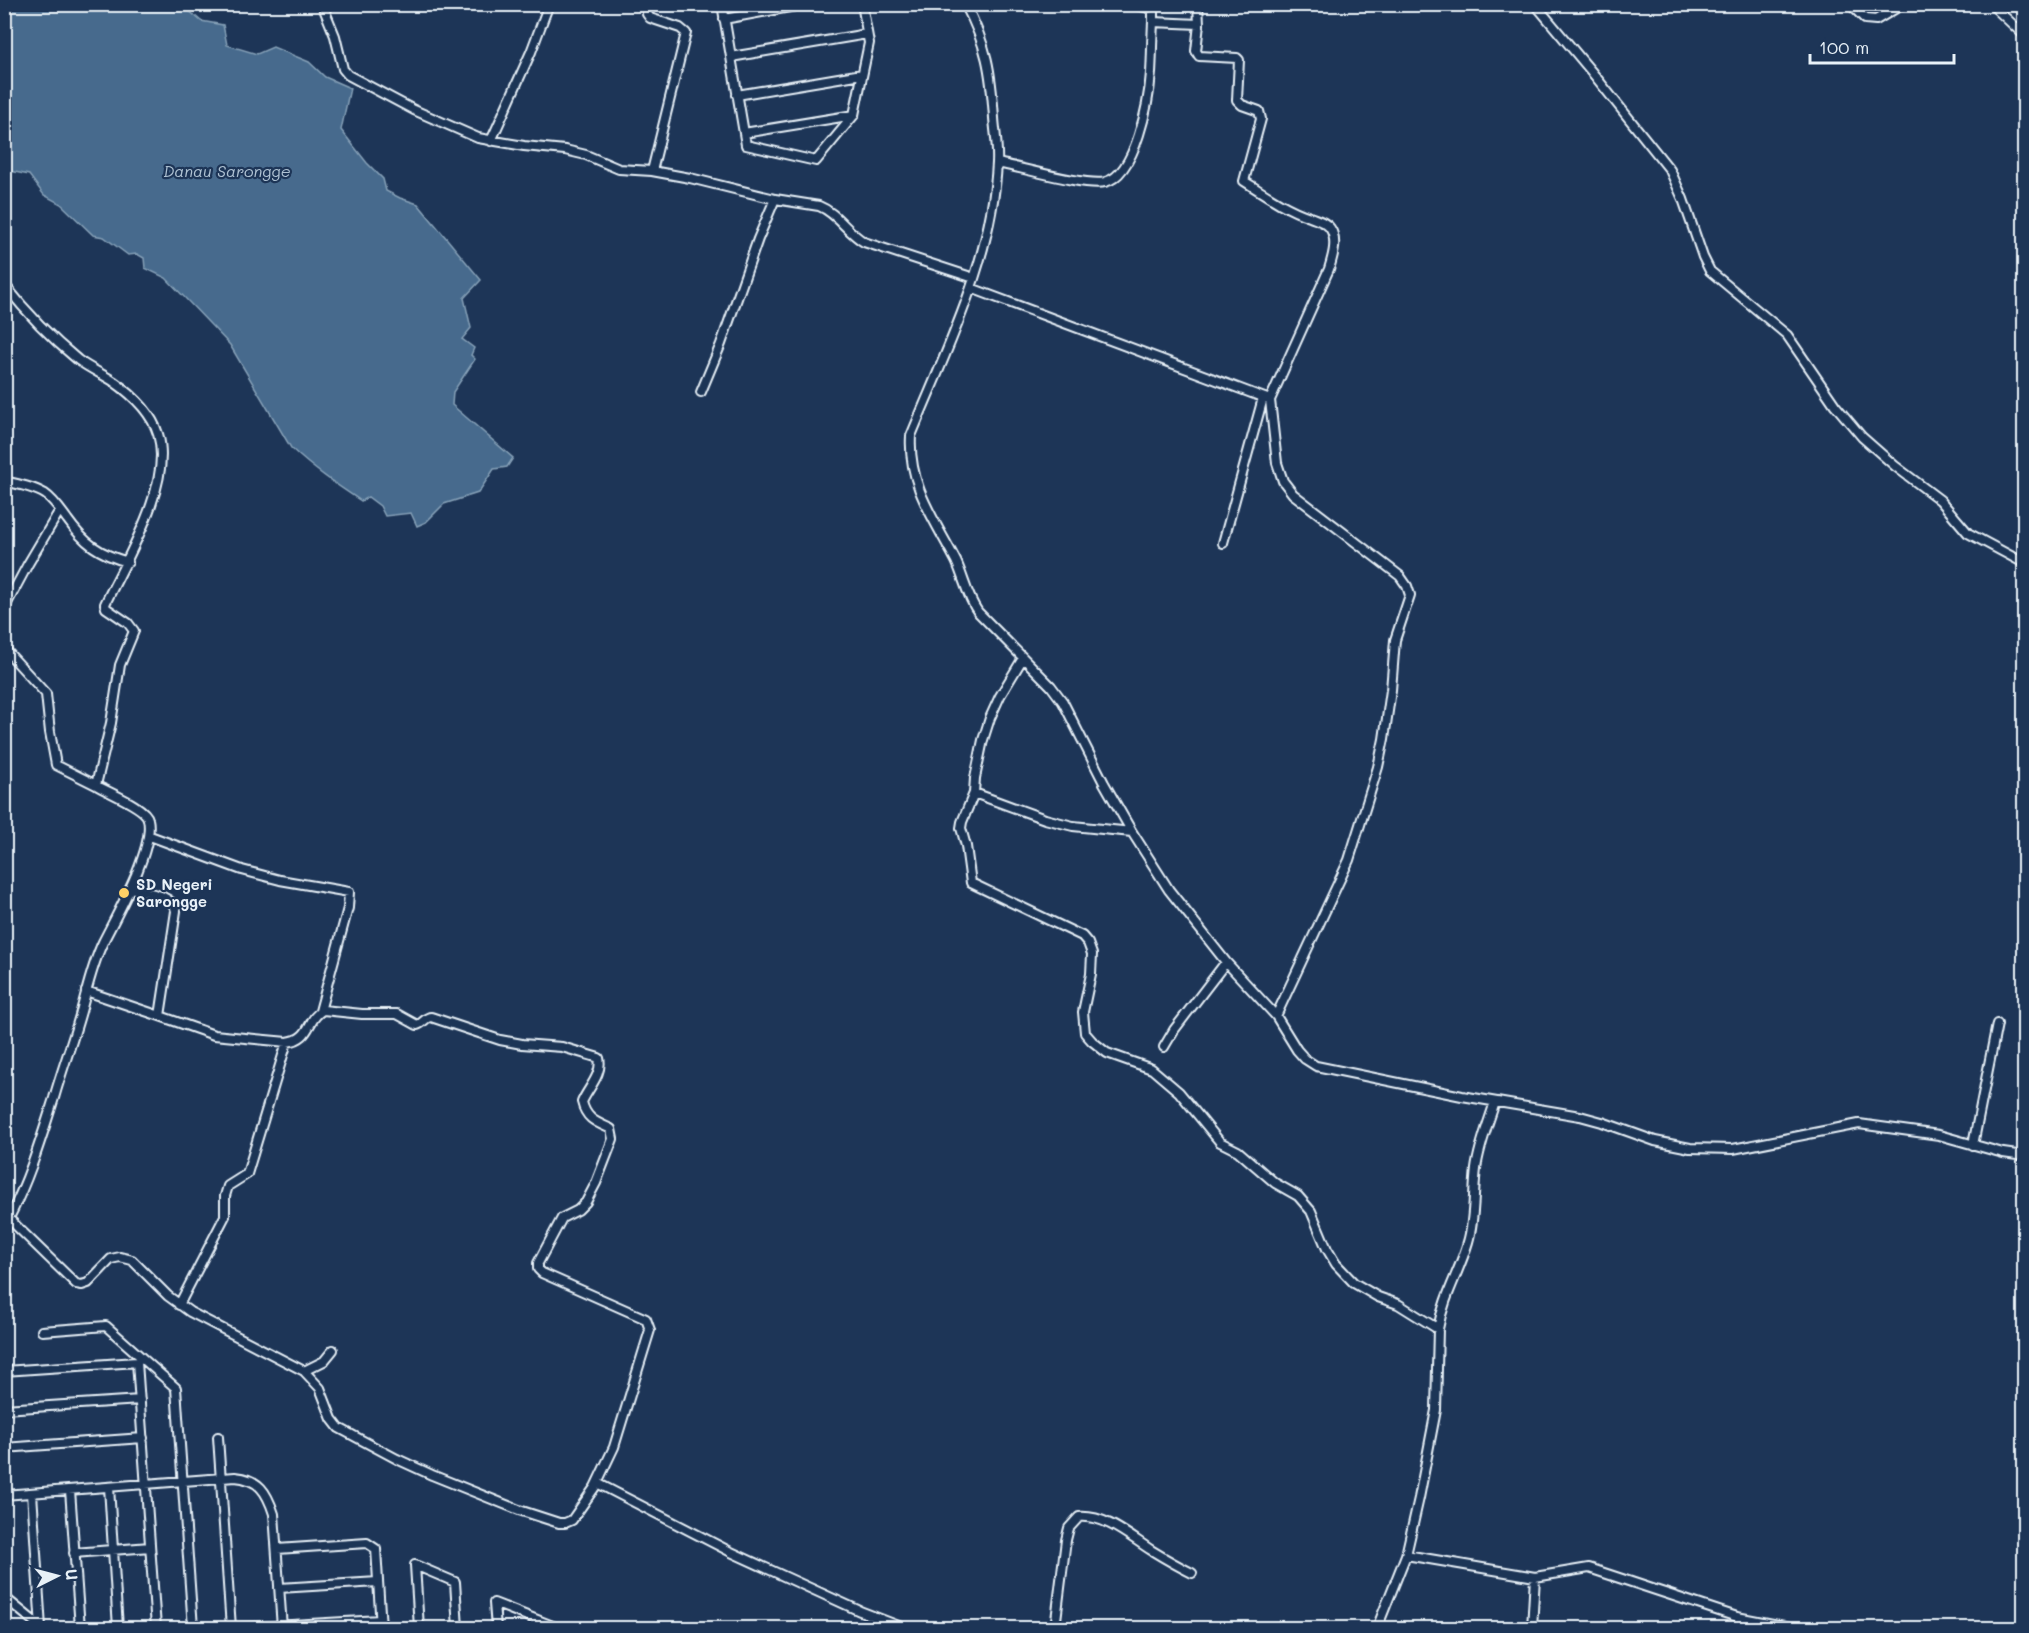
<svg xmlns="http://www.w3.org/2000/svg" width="2029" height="1633" font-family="Mali,sans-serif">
<rect width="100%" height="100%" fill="#1d3557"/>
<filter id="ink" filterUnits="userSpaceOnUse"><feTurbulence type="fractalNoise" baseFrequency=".0167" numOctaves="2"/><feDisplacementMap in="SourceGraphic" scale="12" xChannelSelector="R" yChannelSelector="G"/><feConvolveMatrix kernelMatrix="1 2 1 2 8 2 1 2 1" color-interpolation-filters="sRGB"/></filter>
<g filter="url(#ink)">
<path fill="#466b8d" stroke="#87a1b8" stroke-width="1.5" d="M5 4 187 5V9L201 21 223 25 227 45 257 54 273 47 309 62 325 77 350 88 341 130 367 163 383 179 386 191 400 198 418 204 481 280 464 298 471 328 462 339 474 348 471 355 475 359 453 392 452 405 513 458 507 467 494 469 478 493 444 504 426 522 417 526 411 513 385 516 380 506 368 497 361 501C337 485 313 469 291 448L230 345 166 278 145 268 144 258 137 254 128 255 104 237 93 235 61 204 44 195 29 175 5 170Z"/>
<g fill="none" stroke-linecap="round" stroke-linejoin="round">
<defs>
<path id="minor" d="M322 4 335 36 343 69 348 75 414 110 478 138 524 146 565 150 586 155 619 169 652 171 690 178 775 199
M647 4V14L650 18 680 28 686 33 652 171
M722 4 746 145 816 161 854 115 869 43 862 4
M965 4C987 45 991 72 994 118 995 133 998 148 997 163 992 260 947 348 911 436 908 486 935 520 956 561 964 578 967 597 978 612L1051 686 1063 702 1104 783 1132 832 1169 890 1226 962 1276 1016 1297 1050 1305 1059 1316 1066 1462 1096 1580 1116 1602 1122 1655 1141 1690 1148 1733 1149 1859 1124 1939 1135 2003 1153 2024 1156
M1132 4 1153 9V22L1199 24 1196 51 1199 56 1237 58 1239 60 1237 100 1242 105 1259 111 1261 119 1244 181C1266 195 1286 209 1310 217 1317 220 1326 222 1330 228 1338 240 1333 256 1329 269L1270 400 1277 463 1283 481 1293 494 1400 576 1407 586 1410 595 1395 640 1391 690 1384 739 1378 767 1349 860 1276 1016
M1198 4 1199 24
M1535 4 1591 71 1670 170 1683 199 1703 257 1710 271 1787 335 1835 405 1862 437 1895 466 1940 500 1968 533 2024 563
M1850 4 1865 19 1876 20 1903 4
M1991 4 2024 35
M724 19 807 4
M731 57 867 34
M737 95 862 74
M744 133 854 115
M491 141 531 52 549 4
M997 163C1019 167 1088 187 1105 182 1136 175 1149 100 1151 73 1152 56 1152 39 1153 22
M4 284C26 312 51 338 78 360 89 368 102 374 113 381 163 416 171 448 151 505 139 540 121 571 105 604L106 608 128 623 134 631 120 665 111 723 96 785C107 792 146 807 148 819 155 848 117 914 103 942 92 965 87 990 80 1015 72 1043 62 1070 54 1098 41 1139 29 1179 9 1218
M971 288 1270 400
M701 392 721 344 758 239 775 199 819 206C837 213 847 232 864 242L974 278
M4 481C18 484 33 487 45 494 54 500 61 511 67 519 84 543 99 554 128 562
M1223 543 1263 398
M4 609 28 564 60 510
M4 648 46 694 50 732 56 765 96 785
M1023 658 1000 696 990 718 983 740 975 778 974 793 962 822 961 828 966 846 971 883 1082 936 1088 943 1092 954 1091 974 1083 1012 1085 1033 1092 1041 1107 1053 1152 1069 1179 1092 1220 1142 1238 1151 1275 1183 1298 1196 1311 1211 1327 1249 1336 1264 1354 1283 1378 1297 1398 1304 1438 1329
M974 793 1045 819 1073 826 1132 832
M150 836 242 870 280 880 349 892 348 908 320 1011
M86 991 160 1016
M1164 1047 1174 1030 1226 962
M1973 1145 1997 1024
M4 1214 76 1284 82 1285 88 1283 111 1259 120 1257 132 1260 168 1296 190 1312 304 1371 320 1388 332 1419 339 1428 397 1459 432 1475 519 1510 559 1523H565L572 1520 581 1507 595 1487 614 1447 650 1330 646 1319 542 1273 538 1269V1263L562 1218 578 1210 586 1202 596 1183 613 1139 611 1129C596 1122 586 1119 582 1102 588 1088 603 1074 599 1058L562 1047 522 1044 500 1040 431 1017C425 1017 423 1024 417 1025L397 1014H362L323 1010C306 1019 312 1039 287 1042L214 1035 160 1016 176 911C173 894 144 892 130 888
M179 1305 225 1216V1196L228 1186 247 1174 287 1042
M42 1331 106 1326 176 1388 193 1628
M4 1371 137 1362 156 1628
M304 1371 324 1361 333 1350
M4 1409 140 1400
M218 1437 231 1628
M4 1448 143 1438
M597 1483 731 1552 860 1611 904 1628
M109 1487 118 1628
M70 1490 80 1628
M32 1493 41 1628
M4 1495 235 1477C259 1479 267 1492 274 1514L282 1628
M277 1549 367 1543 376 1549 381 1628
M74 1553 150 1547
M1406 1555 1535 1577 1589 1568 1737 1617 1795 1628
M279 1588 378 1582
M4 1597 42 1628
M236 1628 380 1620
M419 1628 415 1565 455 1582 458 1628
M496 1628 494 1603 558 1628
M1055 1628 1066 1540 1069 1528 1079 1517C1106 1515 1129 1536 1151 1550 1164 1558 1178 1566 1192 1573
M1377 1628 1406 1555 1419 1498 1436 1410 1438 1329C1444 1295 1459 1273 1468 1242 1475 1219 1473 1193 1476 1169 1479 1146 1488 1124 1495 1102
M1532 1628 1535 1577"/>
</defs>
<use href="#minor" stroke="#e8f1f8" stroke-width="12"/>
<use href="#minor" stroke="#1d3557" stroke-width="8"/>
</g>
</g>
<circle fill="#ffd166" stroke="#1d3557" stroke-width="2" cx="124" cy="893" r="6"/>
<g text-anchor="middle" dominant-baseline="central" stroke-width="4.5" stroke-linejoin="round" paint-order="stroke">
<g font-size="15" font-weight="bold" fill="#e8f1f8" stroke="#1d3557" text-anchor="start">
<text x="136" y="884">SD Negeri<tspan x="136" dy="17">Sarongge</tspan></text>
</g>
<g font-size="16" font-style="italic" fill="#afc2d3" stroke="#1d3557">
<text x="227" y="170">Danau Sarongge</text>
</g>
</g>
<rect width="2029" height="1633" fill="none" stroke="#1d3557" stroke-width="24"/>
<rect x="12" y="12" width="2005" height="1609" fill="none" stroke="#e8f1f8" stroke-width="2" filter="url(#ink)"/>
<g transform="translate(57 1576) rotate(84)" stroke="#1d3557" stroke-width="4.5" paint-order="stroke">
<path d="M0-4.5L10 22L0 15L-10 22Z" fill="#e8f1f8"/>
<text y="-9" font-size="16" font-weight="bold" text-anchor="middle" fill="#e8f1f8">U</text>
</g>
<path d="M1810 54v9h144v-9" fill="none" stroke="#e8f1f8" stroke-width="3"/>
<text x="1819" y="54" font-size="18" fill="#e8f1f8" stroke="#1d3557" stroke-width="4.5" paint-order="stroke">100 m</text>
</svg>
